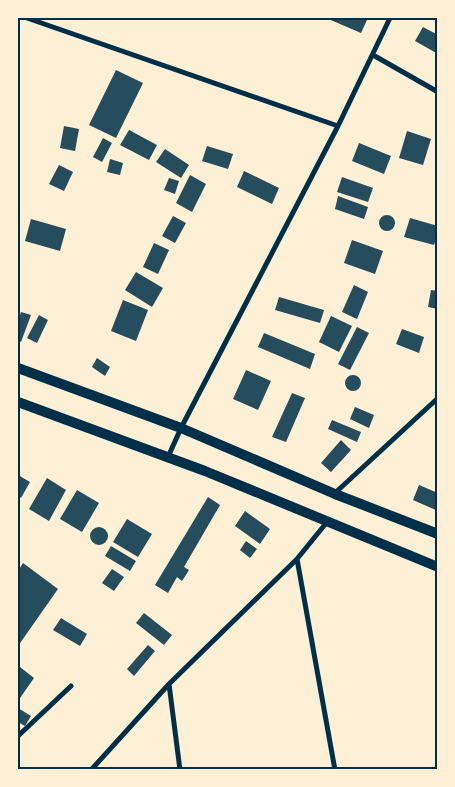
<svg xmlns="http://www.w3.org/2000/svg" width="455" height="787" font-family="Spectral,serif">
<rect width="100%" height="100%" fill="#fdf0d5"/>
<path fill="#264d5e" d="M326 18H368L361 33Z
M423 27 438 35V54L415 41Z
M116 70 143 83 116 138 89 125Z
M64 126 79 129 75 151 60 148Z
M129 130 157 145 149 160 120 145Z
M407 131 431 139 423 165 399 158Z
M103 138 112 143 102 162 93 157Z
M359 143 391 156 384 174 352 161Z
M207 146 233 154 228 169 202 161Z
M165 149 189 165 181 178 156 162Z
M110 159 123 163 120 175 107 172Z
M59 165 73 172 64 191 49 184Z
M244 171 279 188 272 204 237 187Z
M190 175 206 184 192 212 176 203Z
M342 177 373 188 368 202 337 192Z
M169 178 179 181 175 194 164 190Z
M338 196 368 207 364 219 335 209Z
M379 223a8 8 0 1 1 16 0a8 8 0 1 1-16 0Z
M173 216 186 223 175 243 162 236Z
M410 218 438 226V233L434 245 404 237Z
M31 219 66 229 60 251 25 241Z
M352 240 383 251 375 274 344 263Z
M154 243 169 250 158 274 143 267Z
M136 272 163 288 152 307 125 290Z
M354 285 368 292 357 319 342 312Z
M431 290 438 291V309L428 307Z
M279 297 324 310 320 323 275 310Z
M123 300 148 310 136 341 111 331Z
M21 312 31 315 21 342 18 340V322Z
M39 315 48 320 37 343 27 338Z
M331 316 352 326 339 352 319 342Z
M357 327 369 333 350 370 338 364Z
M402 329 424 337 419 353 396 344Z
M264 333 315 354 310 369 258 347Z
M97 358 110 367 105 376 92 367Z
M246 370 271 381 258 410 233 399Z
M345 383a8 8 0 1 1 16 0a8 8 0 1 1-16 0Z
M292 393 305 398 286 442 272 437Z
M355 407 374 415 369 428 350 419Z
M332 420 361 432 357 442 328 429Z
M341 440 351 450 331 472 321 463Z
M18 475 30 482 21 498 18 496Z
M47 478 66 490 49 521 29 509Z
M419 485 438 493V511L413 500Z
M77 490 99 503 82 532 60 519Z
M208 497 220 505 184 567 189 570 182 581 177 577 168 593 155 585Z
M245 511 270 529 260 544 235 526Z
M127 519 152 534 138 557 113 542Z
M90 536a9 9 0 1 1 18 0a9 9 0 1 1-18 0Z
M246 541 257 549 250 558 240 550Z
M111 546 136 561 130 571 105 556Z
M23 563 58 589 18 646V571Z
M112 569 124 577 114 591 102 583Z
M144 613 172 635 164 645 136 623Z
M61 618 87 634 80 646 53 630Z
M148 645 155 651 134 676 127 669Z
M20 667 34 678 18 701V670Z
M18 708 31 716 25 726 18 722Z"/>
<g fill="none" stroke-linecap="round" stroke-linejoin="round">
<path stroke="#003049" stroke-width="5" d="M27 18 338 126
M373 55 438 92
M168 457 181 428 338 126 390 18
M335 493 438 398
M297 559 335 770
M169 684 180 770
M18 736 71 686
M91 770 169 684 297 559 327 522"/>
<path stroke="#003049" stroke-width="10" d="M18 368 181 428 335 494 438 534
M18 402 205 471 438 567"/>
</g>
<rect width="455" height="787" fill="none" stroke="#fdf0d5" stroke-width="38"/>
<rect x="19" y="19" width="417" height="749" fill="none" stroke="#003049" stroke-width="2"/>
</svg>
